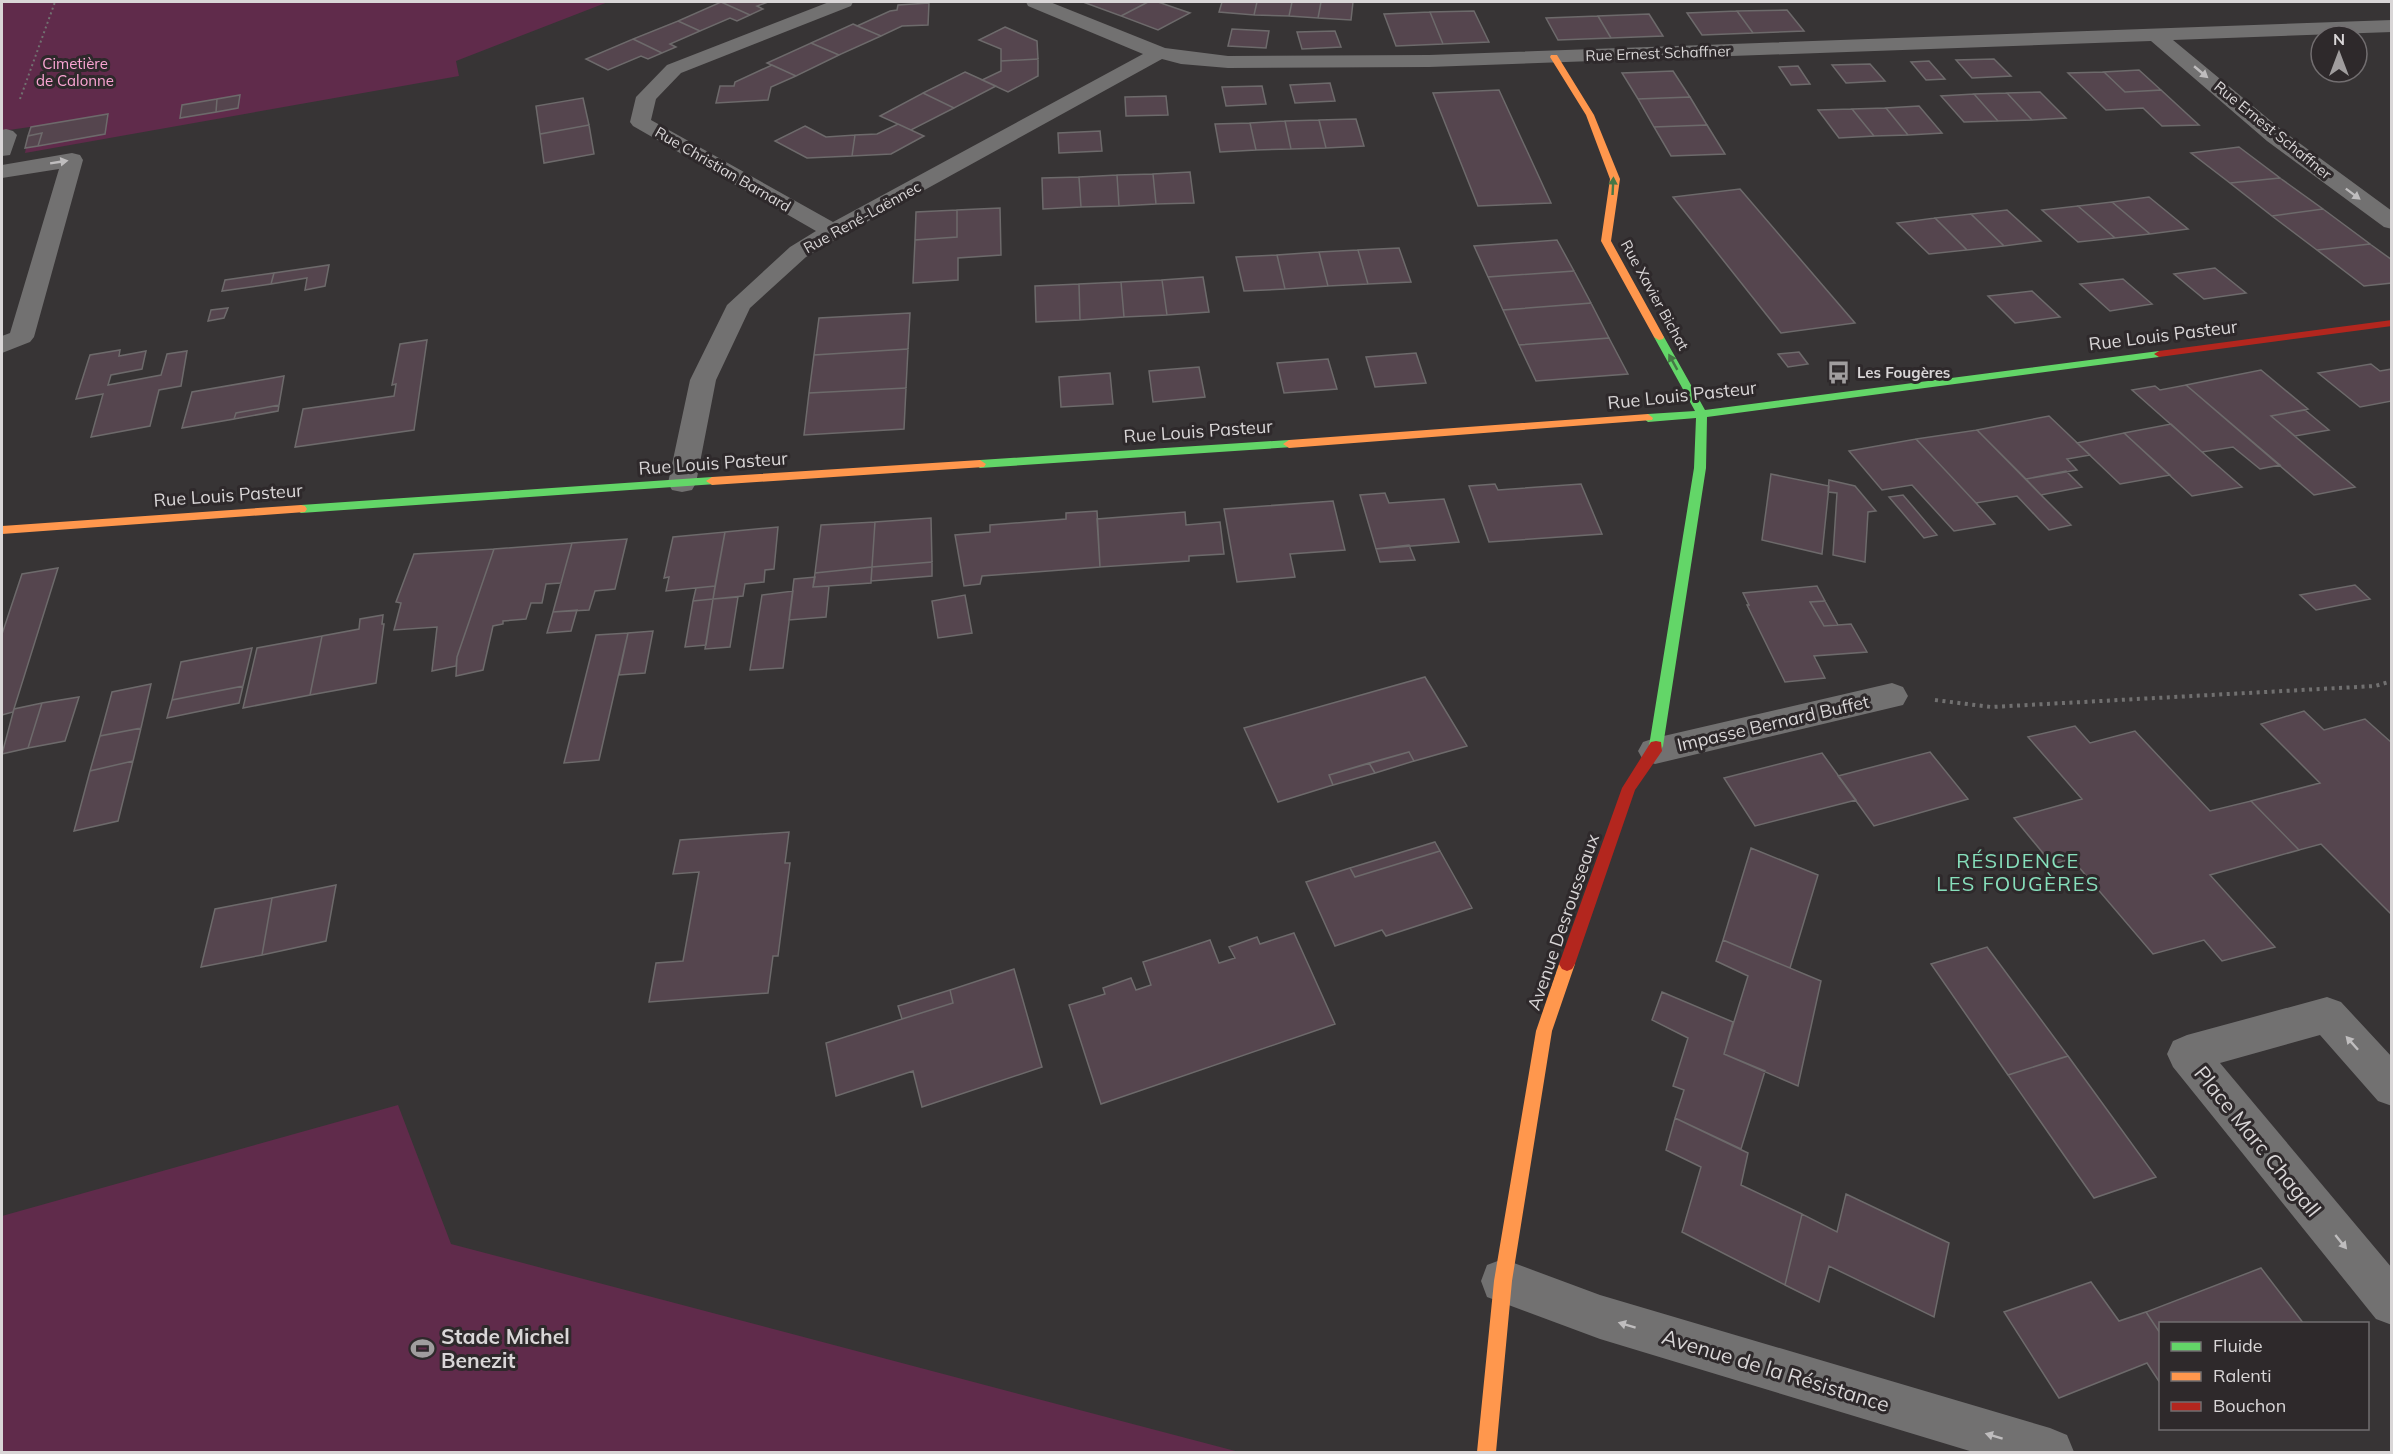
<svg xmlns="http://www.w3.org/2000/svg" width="2393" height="1454" font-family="Mulish,sans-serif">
<rect width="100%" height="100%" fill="#373435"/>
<path fill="#602b4b" d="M2 2H608L456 61 459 76 25 153 30 127 2 131Z
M398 1105 451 1244 1239 1452H2V1216Z"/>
<path fill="#55454e" stroke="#6d6a6b" stroke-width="1.5" d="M721 2H768L757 6 763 9 750 15Z
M721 2 750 15 737 21 730 18 700 31 678 21Z
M1083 2H1148L1121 16Z
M1148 2H1158L1190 13 1158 30 1121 16Z
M1222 2H1257L1254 15 1219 12Z
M1257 2H1292L1289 16 1254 15Z
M1292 2H1321L1318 18 1289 16Z
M1321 2H1353L1351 20 1318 18Z
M929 3 928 25 902 26 881 36 857 26 890 11 897 10 898 5Z
M1787 10 1804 31 1753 33 1737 11Z
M1474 11 1489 42 1443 44 1430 12Z
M1737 11 1753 33 1702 35 1687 13Z
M1430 12 1443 44 1396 46 1384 14Z
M1649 14 1663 36 1611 38 1598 16Z
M1598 16 1611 38 1558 40 1546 18Z
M678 21 700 31 670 44 676 47 662 53 633 39Z
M853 24 881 36 839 55 811 43Z
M1005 27 1037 41 1038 59 1001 61V49L979 40Z
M1232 29 1269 31 1266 48 1228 46Z
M1335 31 1341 47 1302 49 1297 32Z
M633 39 662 53 648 59 641 56 608 70 586 59Z
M811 43 839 55 796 76 767 63Z
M1038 59V76L1008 92 982 80 1001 71V61Z
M1994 59 2011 76 1972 78 1956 60Z
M1929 61 1945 79 1926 80 1911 62Z
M1870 64 1885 81 1846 83 1832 65Z
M772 65 796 76 771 87 768 100 716 103 720 86H734L735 82Z
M1798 66 1810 84 1791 85 1779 67Z
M2139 70 2161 90 2125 92 2104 72Z
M1673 71 1690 97 1638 99 1622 73Z
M965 72 996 86 954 108 923 93Z
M2104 72 2125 92 2161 90 2199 125 2162 126 2143 108 2106 110 2068 73Z
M1330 83 1335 101 1295 103 1290 85Z
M1262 86 1266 104 1226 106 1222 87Z
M1499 90 1551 203 1478 206 1433 93Z
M2040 92 2066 118 2032 120 2007 93Z
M923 93 954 108 911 130 880 116Z
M2007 93 2032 120 1998 121 1974 94Z
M1974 94 1998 121 1964 122 1941 96Z
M240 95 238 108 216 112 217 99Z
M1166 96 1168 115 1126 116 1125 97Z
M1690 97 1707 125 1654 127 1638 99Z
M583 98 589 125 540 134 536 106Z
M217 99 216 112 180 118 182 105Z
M1919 106 1942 133 1908 135 1886 108Z
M1886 108 1908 135 1874 136 1852 109Z
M1852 109 1874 136 1839 138 1818 110Z
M108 114 105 134 38 146 42 133 28 136 31 127Z
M1356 119 1364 146 1326 148 1319 120Z
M1319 120 1326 148 1291 149 1285 121Z
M1285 121 1291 149 1256 150 1250 123Z
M1250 123 1256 150 1220 152 1215 124Z
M898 124 924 136 891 154 852 156 855 135 877 134Z
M589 125 594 154 544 163 540 134Z
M1707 125 1725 154 1671 156 1654 127Z
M805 126 826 137 855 135 852 156 807 158 775 141Z
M1100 131 1102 151 1059 153 1058 133Z
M42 133 38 146 25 148 28 136Z
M2239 147 2280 178 2230 183 2191 153Z
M1190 172 1194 203 1156 204 1153 174Z
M1153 174 1156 204 1119 206 1117 175Z
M1117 175 1119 206 1081 207 1079 177Z
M1079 177 1081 207 1043 209 1042 178Z
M2280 178 2323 209 2272 216 2230 183Z
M1740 189 1855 323 1781 333 1673 197Z
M2149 197 2188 229 2150 234 2112 202Z
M2112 202 2150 234 2115 238 2078 206Z
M2078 206 2115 238 2078 242 2042 210Z
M1000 208 1001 255 958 258V280L913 283 915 240 957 237V210Z
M2323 209 2370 244 2317 250 2272 216Z
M957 210V237L915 240 916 212Z
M2007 210 2041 241 2004 246 1971 214Z
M1971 214 2004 246 1967 250 1935 218Z
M1935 218 1967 250 1929 254 1897 223Z
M1557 240 1574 271 1488 277 1474 246Z
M2370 244 2392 260V283L2364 286 2317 250Z
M1399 248 1411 282 1368 284 1358 250Z
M1358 250 1368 284 1328 286 1319 252Z
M1319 252 1328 286 1285 289 1277 255Z
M1277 255 1285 289 1244 291 1236 257Z
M329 265 325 286 305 290 307 278 271 284 274 273Z
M2215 268 2246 293 2204 299 2174 274Z
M1574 271 1591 303 1503 310 1488 277Z
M274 273 271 284 222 291 225 280Z
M1203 277 1209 312 1167 315 1162 280Z
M2123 279 2152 304 2110 311 2080 284Z
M1162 280 1167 315 1124 317 1121 282Z
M1121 282 1124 317 1080 320 1079 284Z
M1079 284 1080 320 1036 322 1035 286Z
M2032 291 2060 317 2015 323 1988 296Z
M1591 303 1609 338 1519 345 1503 310Z
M228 308 224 318 208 321 211 310Z
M910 313 908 349 814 355 819 318Z
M1609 338 1628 374 1536 381 1519 345Z
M427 340 414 430 295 447 303 409 394 396 396 384 392 385 400 344Z
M908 349 906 388 809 393 814 355Z
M120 350 119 356 146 351 142 369 111 375 108 385 161 375 167 354 187 351 181 386 159 390 150 426 91 437 103 394 76 399 90 355Z
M1799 352 1808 364 1788 367 1778 354Z
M1416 353 1426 383 1375 387 1366 357Z
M1328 359 1337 389 1284 393 1277 363Z
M2371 364 2380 371 2392 369V401L2360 407 2318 373Z
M1199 367 1205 397 1153 402 1149 371Z
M2261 370 2308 409 2271 416 2355 487 2314 495 2186 385Z
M1110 373 1113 404 1061 407 1059 377Z
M284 376 279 405 236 413 234 419 182 428 192 392Z
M2186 385 2280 465 2260 469 2233 447 2202 452 2132 390 2155 386 2160 390Z
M906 388 904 429 804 435 809 393Z
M279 405 278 411 234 419 236 413Z
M2305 410 2329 430 2295 436 2271 416Z
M2049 416 2090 455 2067 459 2077 470 2026 479 1977 430Z
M2171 424 2202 452 2242 487 2192 496 2124 433Z
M1977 430 2041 495 2071 525 2049 530 2017 496 1976 503 1916 439Z
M2124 433 2170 475 2120 484 2077 443Z
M1916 439 1976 503 1995 524 1954 531 1912 485 1882 490 1849 451Z
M2066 471 2082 487 2041 495 2026 479Z
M1771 474 1829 486 1822 554 1762 540Z
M1829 480 1855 486 1876 511 1868 512 1865 562 1833 555 1837 493 1828 492Z
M1495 484 1498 490 1581 484 1602 534 1489 542 1469 486Z
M1385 493 1389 503 1444 499 1459 542 1376 549 1360 495Z
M1903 495 1937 535 1924 538 1889 497Z
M1333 501 1345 550 1290 554 1295 577 1237 582 1224 509Z
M1097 511 1100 567 982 576 980 584 964 586 955 535 990 532V525L1066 519V513Z
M1185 512 1186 525 1220 522 1224 554 1189 556V561L1100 567 1097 519Z
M931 518 932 562 872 567 875 522Z
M875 522 872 567 815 573 821 525Z
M778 527 774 569 765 570 764 582 745 584 743 596 713 599 725 532Z
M725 532 715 586 666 591 669 577 664 578 673 537Z
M627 539 615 589 595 591 589 610 553 612 572 543Z
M572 543 561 583 546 584 542 603H531L526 619 503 621V624L493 626 483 670 456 676 457 657 494 549Z
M1409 545 1415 560 1380 562 1376 549Z
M494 549 457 657 456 666 432 671 437 627 394 630 401 603 396 602 414 554Z
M932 562V576L871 581 872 567Z
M872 567 871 583 813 587 815 573Z
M58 568 13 712 2 715V634L22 574Z
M815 577 813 587 829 586 826 617 789 620 794 579Z
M2355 585 2370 599 2316 610 2300 595Z
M715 586 713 599 693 601 696 588Z
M1817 586 1825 601 1810 602 1824 626 1851 624 1867 652 1814 656 1825 678 1785 682 1747 605H1749L1743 593Z
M793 591 783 668 750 670 762 595Z
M965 595 972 633 938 638 932 601Z
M738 597 730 647 705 649 713 599Z
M713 599 706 645 685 647 693 601Z
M1825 601 1838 625 1824 626 1810 602Z
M577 610 571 631 547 633 553 612Z
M383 615 382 624H384L376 683 310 695 322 636 359 629 360 619Z
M653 631 645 673 619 675 628 633Z
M628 633 599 760 564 763 596 635Z
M322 636 310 695 243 708 257 648Z
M252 648 243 686 172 700 181 662Z
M1425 677 1467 746 1414 761 1409 752 1329 775 1333 785 1278 802 1244 728Z
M151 684 141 728 100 736 112 692Z
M243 686 239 703 167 718 172 700Z
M79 697 65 741 28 748 42 703Z
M42 703 28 748 2 754 14 709Z
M2304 711 2324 730 2365 719 2392 743V915L2321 844 2299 850 2251 801 2320 783 2261 724Z
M2075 726 2090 743 2135 731 2210 811 2251 801 2299 850 2210 875 2275 947 2222 961 2204 940 2153 954 2072 859 2052 864 2014 818 2082 799 2028 737Z
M141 728 133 761 90 771 100 736Z
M1409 752 1414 761 1375 773 1369 763Z
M1930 752 1968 799 1874 826 1838 776Z
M1822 753 1856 800 1755 826 1724 778Z
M133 761 118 821 74 831 90 771Z
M1369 763 1375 773 1333 785 1329 775Z
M789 832 785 863H790L778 956H773L768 993 649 1002 656 963 683 961 699 872 673 874 680 840Z
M1435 842 1440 851 1355 877 1350 868Z
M1751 848 1818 875 1790 968 1723 940Z
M1440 851 1472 908 1386 936 1382 930 1335 946 1306 882 1350 868 1355 877Z
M336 885 326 941 262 955 272 898Z
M272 898 262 955 201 967 215 909Z
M1294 933 1335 1024 1101 1104 1069 1005 1105 994 1103 988 1131 978 1136 990 1151 985 1143 962 1177 951 1210 940 1219 963 1235 958 1229 947 1257 937 1260 944Z
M1723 940 1821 981 1798 1086 1724 1054 1748 976 1716 961Z
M1987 947 2068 1056 2008 1075 1931 964Z
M1014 969 1042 1067 922 1107 913 1071 836 1096 826 1043 953 1003 950 990Z
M950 990 953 1003 902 1019 898 1006Z
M1662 992 1733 1022 1724 1054 1765 1071 1741 1149 1675 1118 1684 1090 1673 1086 1688 1038 1652 1020Z
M2068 1056 2156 1177 2094 1198 2008 1075Z
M1675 1118 1748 1153 1741 1185 1802 1214 1785 1285 1682 1232 1701 1167 1666 1150Z
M1846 1194 1949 1243 1934 1317 1829 1266 1819 1302 1785 1285 1802 1214 1837 1232Z
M2261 1268 2304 1324H2160V1333L2146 1312Z
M2091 1282 2119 1321 2146 1312 2160 1333V1383L2147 1363 2059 1398 2004 1312Z"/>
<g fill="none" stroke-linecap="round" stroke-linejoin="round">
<path stroke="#717070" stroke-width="2" stroke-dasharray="2 3" stroke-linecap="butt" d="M20 99 55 2"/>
<path stroke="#717070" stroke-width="4" stroke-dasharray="3 4.5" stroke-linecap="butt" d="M1935 700 1991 707 2375 686 2392 681"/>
<path fill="#727171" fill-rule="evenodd" d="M72 153 80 155 83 160 34 337 30 342 2 353V336L10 333 59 169 2 178V165Z
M2327 997 2341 1002 2392 1057V1106L2378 1101 2320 1035 2220 1063 2392 1268V1325L2376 1319 2173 1067 2167 1054 2173 1041 2187 1035Z"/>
<path fill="#727171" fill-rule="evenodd" d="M829 2H853L851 6 681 73 656 99 651 120 833 222 1143 54 1028 6 1026 2H1050L1165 48 1228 56 1429 55 2392 20V32L2173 40 2283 131 2392 211V229L2384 227 2267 141 2151 41 1429 67 1228 68 1181 64 1162 59 841 236 806 257 750 308 716 380 696 483 692 490 682 492 672 490 668 483 690 380 727 305 790 247 816 231 633 126 630 122 636 97 667 65Z
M6 129 13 131 17 135 10 155 2 156V130Z
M1892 683 1903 687 1908 696 1903 705 1655 764 1643 760 1638 751 1643 742 1655 738Z
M1503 1259 1600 1295 2050 1428 2067 1435 2074 1452H1973L1600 1339 1487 1297 1481 1281 1487 1265Z"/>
<path fill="#63d668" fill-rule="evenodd" d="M1659 334 1664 337 1705 410 2159 351 2164 354 2159 357 1707 417 1706 468 1663 746 1661 750H1651L1649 746 1694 468 1696 418 1648 422 1643 418 1648 414 1695 411 1654 337Z
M1289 440 1295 444 1293 447 980 468 974 464 980 460Z
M712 477 716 478V484L301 513 295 509 301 505Z"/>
<path fill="#ff974d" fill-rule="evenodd" d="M1551 55H1557L1594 115 1620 179 1611 241 1664 337 1663 339 1659 340 1654 337 1601 241 1610 179 1586 115 1550 57Z
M1648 414 1653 418 1652 420 1289 448 1283 444 1289 440Z
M980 460 986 464 984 467 712 485 706 481 712 477Z
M301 505 305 506 307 509 305 512 2 534V526Z
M1567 957 1572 959 1575 964 1552 1031 1512 1281 1496 1452H1477L1494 1281 1536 1031 1559 964 1562 959Z"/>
<path fill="#b3261e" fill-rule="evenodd" d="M2392 320V326L2159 357 2154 354 2159 351Z
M1656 741 1661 742 1662 751 1635 790 1575 964 1572 969 1567 971 1562 969 1559 964 1622 788 1651 742Z"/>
</g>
<defs><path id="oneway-solid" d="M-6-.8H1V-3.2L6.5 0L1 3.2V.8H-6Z" transform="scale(1.5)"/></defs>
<g fill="#bfbdbe">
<use href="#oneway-solid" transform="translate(2201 72) rotate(40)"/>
<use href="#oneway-solid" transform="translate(59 162) rotate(-9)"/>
<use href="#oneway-solid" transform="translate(2353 194) rotate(37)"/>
<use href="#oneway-solid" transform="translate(2352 1043) rotate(-132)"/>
<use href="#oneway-solid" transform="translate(2341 1242) rotate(51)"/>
<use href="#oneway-solid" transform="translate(1627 1325) rotate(-163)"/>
<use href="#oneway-solid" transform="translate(1994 1436) rotate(-163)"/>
</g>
<g fill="#467746">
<use href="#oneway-solid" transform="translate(1613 186) rotate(-87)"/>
<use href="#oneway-solid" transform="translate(1673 362) rotate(-119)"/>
</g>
<defs>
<symbol id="bus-bare" viewBox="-9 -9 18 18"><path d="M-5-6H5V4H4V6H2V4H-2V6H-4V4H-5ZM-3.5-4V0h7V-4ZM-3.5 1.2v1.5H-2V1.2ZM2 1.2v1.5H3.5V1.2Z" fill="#a09d9e" stroke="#2e292b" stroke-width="2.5" paint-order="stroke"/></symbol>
<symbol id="stadium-bare" viewBox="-9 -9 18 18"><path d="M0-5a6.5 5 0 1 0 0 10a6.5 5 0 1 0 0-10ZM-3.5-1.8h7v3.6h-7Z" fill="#a09d9e" stroke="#2e292b" stroke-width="2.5" paint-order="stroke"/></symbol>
</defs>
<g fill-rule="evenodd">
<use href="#bus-bare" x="1822" y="356" width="33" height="33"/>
<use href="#stadium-bare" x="406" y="1332" width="33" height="33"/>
</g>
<g text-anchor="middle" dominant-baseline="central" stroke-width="6" stroke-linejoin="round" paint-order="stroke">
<g font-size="15" fill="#d9d6d7" stroke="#2e292b">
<text transform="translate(1658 53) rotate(-2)">Rue Ernest Schaffner</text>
<text transform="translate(2273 130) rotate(39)">Rue Ernest Schaffner</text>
<text transform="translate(723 169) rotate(30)">Rue Christian Barnard</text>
<text transform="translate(862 217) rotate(-29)">Rue René-Laënnec</text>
<text transform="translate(1655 295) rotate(61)">Rue Xavier Bichat</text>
</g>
<g font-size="15" fill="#faa5d3" stroke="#2e292b">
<text x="75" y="63">Cimetière<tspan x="75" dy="17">de Calonne</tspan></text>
</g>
<g font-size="15" font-weight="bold" fill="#d9d6d7" stroke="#2e292b" text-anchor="start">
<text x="1857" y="372">Les Fougères</text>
</g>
<g font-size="18" fill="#d9d6d7" stroke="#2e292b">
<text transform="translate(2163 335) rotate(-7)">Rue Louis Pasteur</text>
<text transform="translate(1682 395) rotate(-6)">Rue Louis Pasteur</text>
<text transform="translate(1198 431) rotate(-4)">Rue Louis Pasteur</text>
<text transform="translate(713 463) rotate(-4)">Rue Louis Pasteur</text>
<text transform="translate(228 495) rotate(-4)">Rue Louis Pasteur</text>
<text transform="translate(1773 723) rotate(-13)">Impasse Bernard Buffet</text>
<text transform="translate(1563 922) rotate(-71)">Avenue Desrousseaux</text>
</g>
<g font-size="20" letter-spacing="1.5" fill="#87e0bc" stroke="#2e292b">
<text x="2018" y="860">RÉSIDENCE<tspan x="2018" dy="23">LES FOUGÈRES</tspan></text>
</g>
<g font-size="21" fill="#d9d6d7" stroke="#2e292b">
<text transform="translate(2258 1141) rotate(51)">Place Marc Chagall</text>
<text transform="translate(1776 1370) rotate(17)">Avenue de la Résistance</text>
</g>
<g font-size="21" font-weight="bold" fill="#d9d6d7" stroke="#2e292b" text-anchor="start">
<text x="441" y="1336">Stade Michel<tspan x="441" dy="24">Benezit</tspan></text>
</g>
</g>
<rect width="2393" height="1454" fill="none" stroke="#d9d6d7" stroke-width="6"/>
<rect x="2159" y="1322" width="210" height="108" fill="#2e292b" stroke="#726e70" stroke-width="1.5"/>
<rect x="2171" y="1342" width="30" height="9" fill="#63d668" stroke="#726e70" stroke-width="1.5"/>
<text x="2213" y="1352" font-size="18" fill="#d9d6d7">Fluide</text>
<rect x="2171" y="1372" width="30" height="9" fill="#ff974d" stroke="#726e70" stroke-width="1.5"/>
<text x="2213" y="1382" font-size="18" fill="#d9d6d7">Ralenti</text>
<rect x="2171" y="1402" width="30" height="9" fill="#b3261e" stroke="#726e70" stroke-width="1.5"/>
<text x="2213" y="1412" font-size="18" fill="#d9d6d7">Bouchon</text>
<g transform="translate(2339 54)"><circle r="28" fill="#2e292b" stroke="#726e70" stroke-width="1.5"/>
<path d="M0-4.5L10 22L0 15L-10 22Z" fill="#a09d9e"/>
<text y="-9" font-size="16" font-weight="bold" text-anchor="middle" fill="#d9d6d7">N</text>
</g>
</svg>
